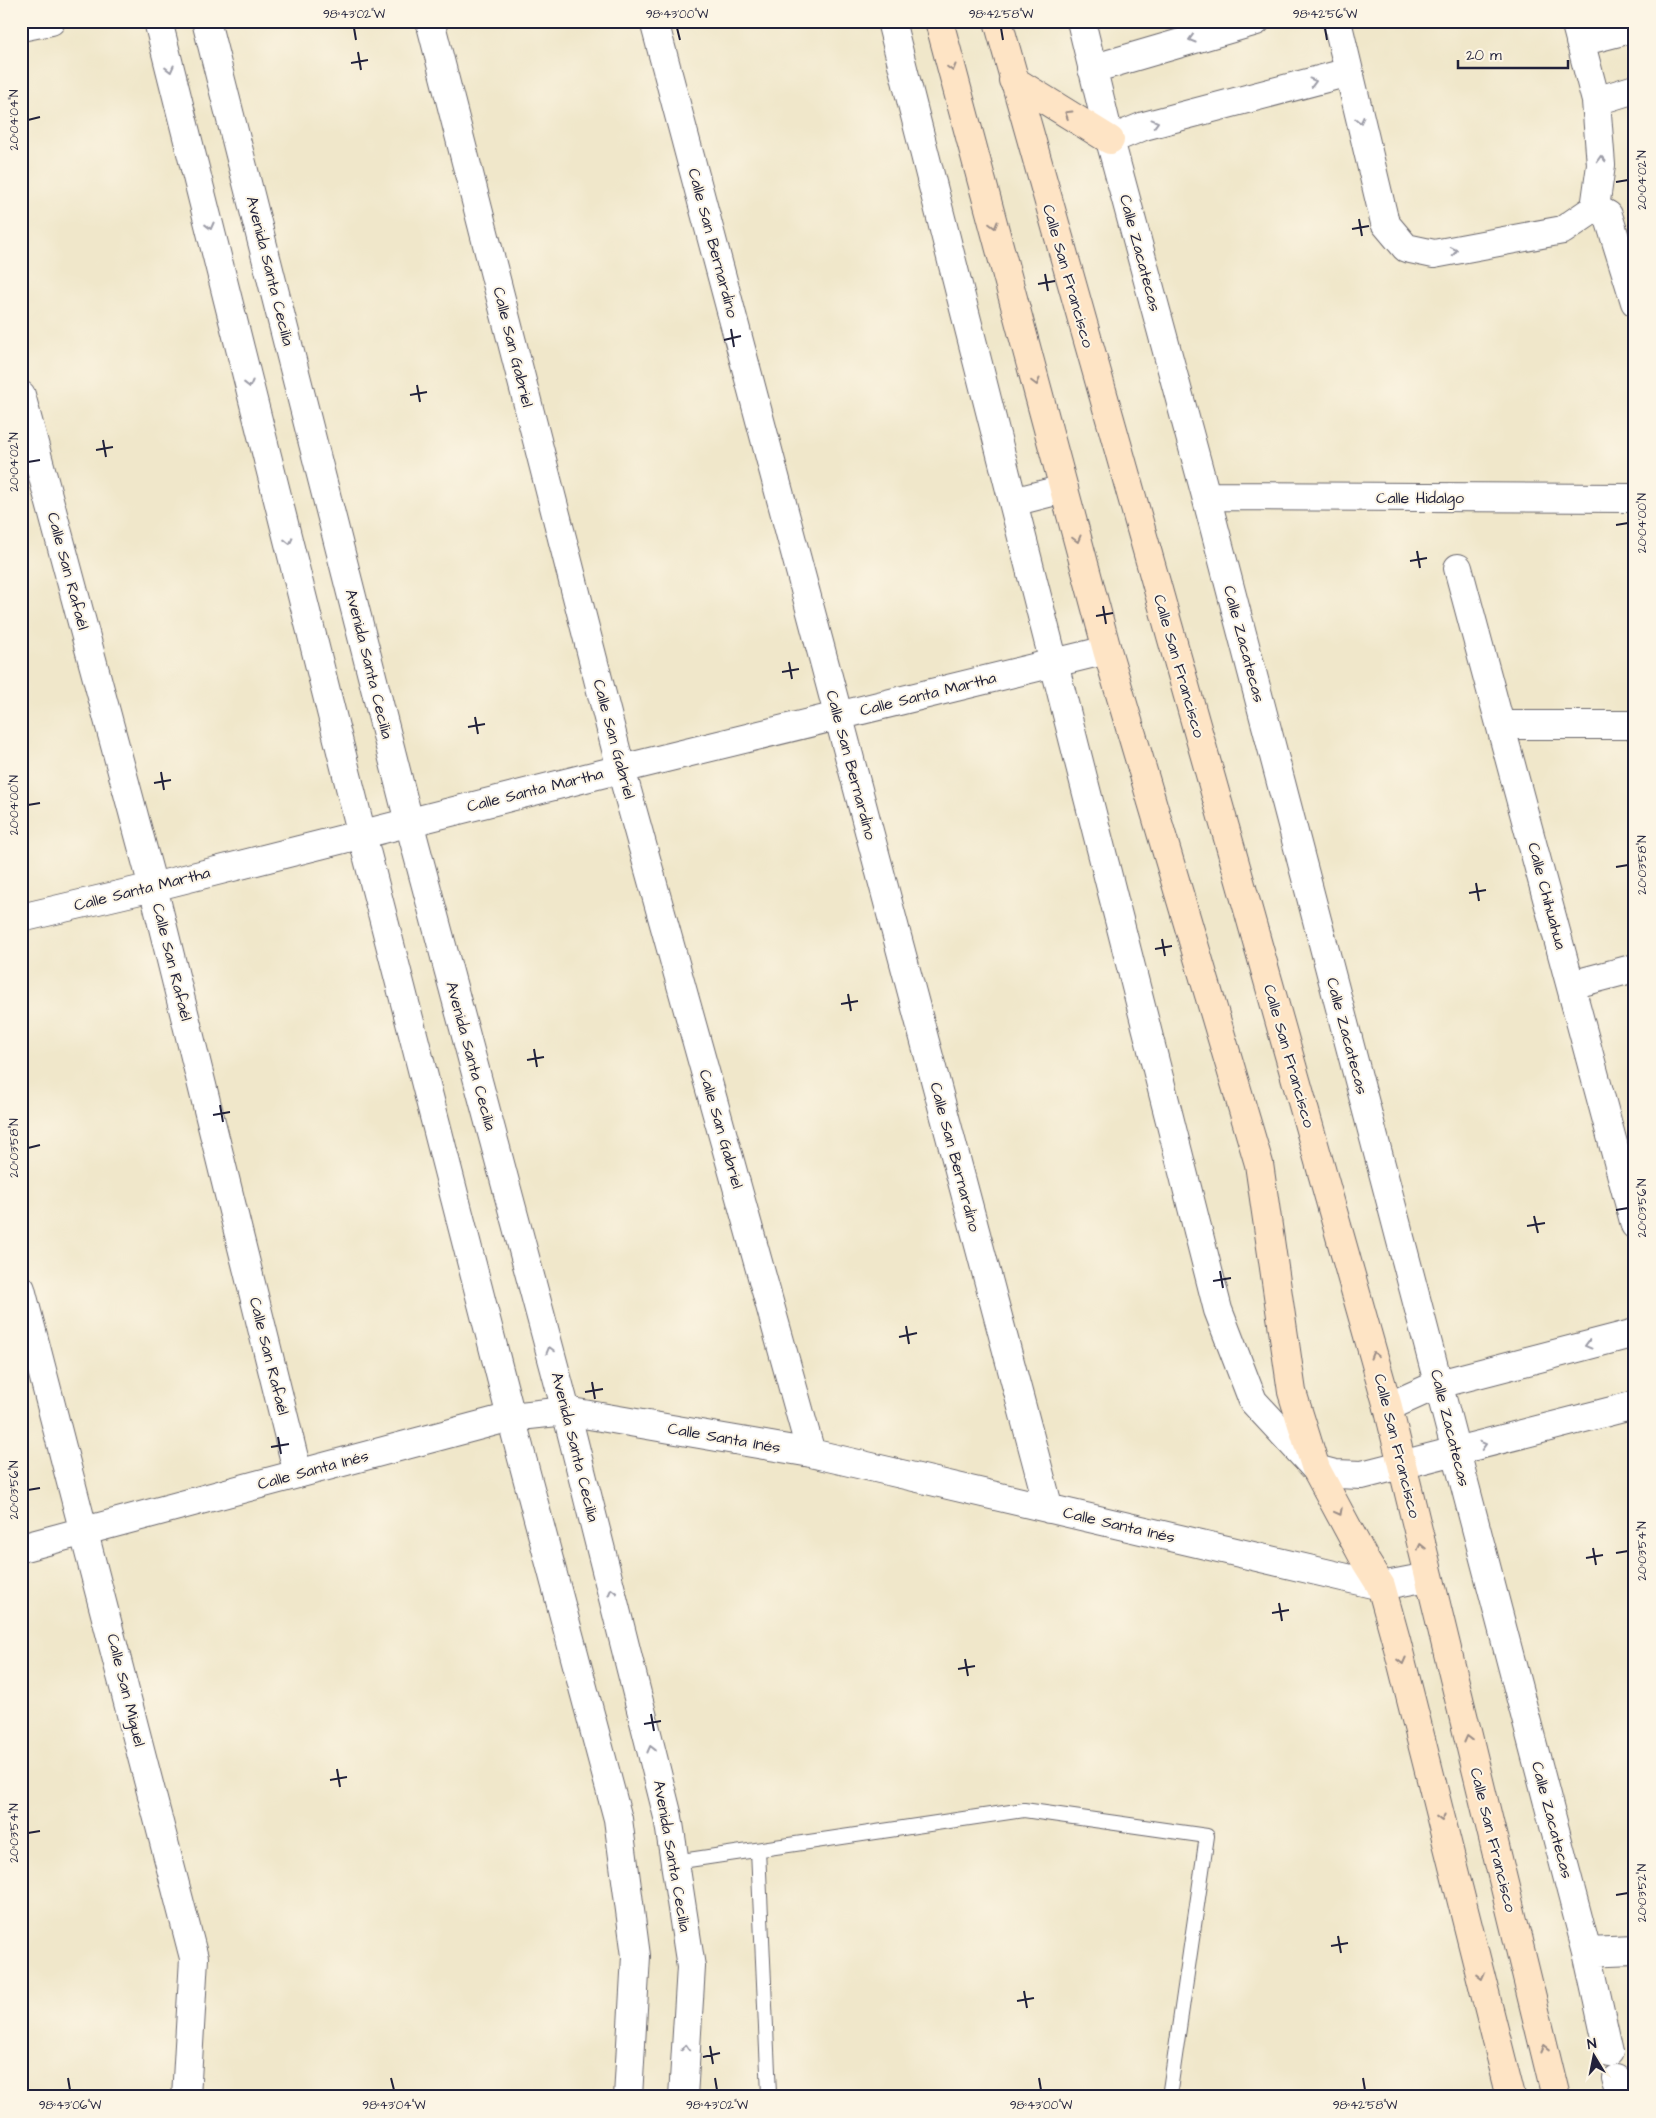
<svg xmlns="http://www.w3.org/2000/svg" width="1656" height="2118" font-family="'Architects Daughter',sans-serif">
<rect width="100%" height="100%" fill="#fcf5e5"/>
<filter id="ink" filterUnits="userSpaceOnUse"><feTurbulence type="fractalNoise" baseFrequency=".02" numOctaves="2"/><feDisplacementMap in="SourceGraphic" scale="10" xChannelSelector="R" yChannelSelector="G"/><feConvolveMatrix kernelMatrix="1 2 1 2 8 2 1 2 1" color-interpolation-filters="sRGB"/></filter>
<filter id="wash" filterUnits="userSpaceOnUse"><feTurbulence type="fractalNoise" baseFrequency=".0096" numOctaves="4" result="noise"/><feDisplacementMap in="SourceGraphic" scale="20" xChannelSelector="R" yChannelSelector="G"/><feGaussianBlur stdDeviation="1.12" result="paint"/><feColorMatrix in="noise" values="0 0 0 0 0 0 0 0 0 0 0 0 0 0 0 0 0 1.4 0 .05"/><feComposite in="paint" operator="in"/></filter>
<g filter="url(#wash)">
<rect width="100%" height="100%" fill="#f0e7ca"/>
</g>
<g filter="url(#ink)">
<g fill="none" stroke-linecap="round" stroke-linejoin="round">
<defs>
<path id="service" d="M758 1850 769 2094 771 2097
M675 1862 1024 1810 1207 1836 1169 2097"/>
<path id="minor" d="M430 21 621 769 811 1453
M654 21 1049 1509
M891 21 1218 1310 1253 1401 1316 1469 1335 1474 1362 1475 1635 1405
M1081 21 1110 140 1206 496 1587 1952 1609 2052
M1337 21 1385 223 1406 248 1434 254 1563 230 1595 208 1601 165 1596 101 1575 21
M1580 42 1635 28
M1092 69 1256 21
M1596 101 1635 89
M1110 140 1144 126 1349 72
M1595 208 1608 215 1635 302
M21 395 153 887 298 1474
M1206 496 1635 498
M1013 502 1064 489
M1458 568 1635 1225
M1502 725H1635
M21 918 153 887 621 769 1107 650
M1571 985 1635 968
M21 1289 194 1958 186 2097
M1388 1407 1439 1384 1635 1333
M21 1548 511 1417 566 1411 811 1453 1381 1586 1428 1577
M1587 1952 1635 1950
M1616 2079 1621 2097"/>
<path id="tertiary" d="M158 21 362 835 511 1417 618 1819 636 1956 628 2097
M206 21 409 822 566 1411 668 1817 691 1967 683 2097
M21 27 51 21"/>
<path id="secondary" d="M939 21 1107 650 1259 1164 1292 1392 1316 1469 1366 1562 1381 1586 1396 1640 1511 2097
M998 21 1388 1407 1556 2097
M1013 80 1110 140"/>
</defs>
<use href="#service" stroke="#6a676d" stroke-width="16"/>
<use href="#minor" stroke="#6a676d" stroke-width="30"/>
<use href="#tertiary" stroke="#6a676d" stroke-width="30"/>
<use href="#secondary" stroke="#6a676d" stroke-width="30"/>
<use href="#service" stroke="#fff" stroke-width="14"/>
<use href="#minor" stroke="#fff" stroke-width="28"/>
<use href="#tertiary" stroke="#fff" stroke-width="28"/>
<use href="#secondary" stroke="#fee4c5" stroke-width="28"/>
</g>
<defs><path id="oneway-chevron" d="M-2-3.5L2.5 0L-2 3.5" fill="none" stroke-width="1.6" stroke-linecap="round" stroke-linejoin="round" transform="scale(1.25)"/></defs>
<g stroke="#9c9ca7">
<use href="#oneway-chevron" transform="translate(1192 39) rotate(164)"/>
<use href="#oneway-chevron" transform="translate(170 69) rotate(76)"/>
<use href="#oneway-chevron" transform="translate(1313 82) rotate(-15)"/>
<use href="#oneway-chevron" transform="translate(1360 120) rotate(77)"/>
<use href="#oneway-chevron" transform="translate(1155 123) rotate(-15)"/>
<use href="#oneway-chevron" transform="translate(1601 159) rotate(-93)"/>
<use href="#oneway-chevron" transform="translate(210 226) rotate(76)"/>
<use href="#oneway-chevron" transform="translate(1454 251) rotate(-11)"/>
<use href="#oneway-chevron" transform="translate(249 384) rotate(76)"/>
<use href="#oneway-chevron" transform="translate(289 541) rotate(76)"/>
<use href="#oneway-chevron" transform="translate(1588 1345) rotate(165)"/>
<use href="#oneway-chevron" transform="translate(550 1350) rotate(-105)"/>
<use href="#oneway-chevron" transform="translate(1483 1445) rotate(-15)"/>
<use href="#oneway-chevron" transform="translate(612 1592) rotate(-104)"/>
<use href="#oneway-chevron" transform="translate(651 1749) rotate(-104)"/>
<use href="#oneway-chevron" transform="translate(686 2048) rotate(-87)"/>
</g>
<g stroke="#9b8d87">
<use href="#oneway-chevron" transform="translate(952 68) rotate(75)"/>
<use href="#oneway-chevron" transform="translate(1068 114) rotate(-148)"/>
<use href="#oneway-chevron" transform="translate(994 225) rotate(75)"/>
<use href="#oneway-chevron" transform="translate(1036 382) rotate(75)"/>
<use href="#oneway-chevron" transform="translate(1077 539) rotate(75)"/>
<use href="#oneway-chevron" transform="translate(1374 1355) rotate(-106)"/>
<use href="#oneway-chevron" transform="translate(1339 1512) rotate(62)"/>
<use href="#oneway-chevron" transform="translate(1421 1547) rotate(-103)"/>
<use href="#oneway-chevron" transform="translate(1402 1661) rotate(76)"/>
<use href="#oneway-chevron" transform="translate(1468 1739) rotate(-104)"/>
<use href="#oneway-chevron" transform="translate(1441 1818) rotate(76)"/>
<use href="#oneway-chevron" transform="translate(1481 1976) rotate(76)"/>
<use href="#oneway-chevron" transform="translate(1544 2049) rotate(-104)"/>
</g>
</g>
<path fill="none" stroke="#22223b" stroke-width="2" d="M354 28 356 40M677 28 680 40M1001 28 1003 40M1325 28 1327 40M358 52 361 70M351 63 368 60M28 120 40 117M1616 182 1628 180M1359 219 1362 236M1352 229 1369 226M1045 274 1048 291M1038 284 1055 281M731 329 734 347M724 340 741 336M417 385 420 402M410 395 427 392M103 440 106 457M96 450 113 447M28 462 40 460M1616 525 1628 523M1417 551 1420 568M1410 561 1427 558M1103 606 1106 624M1096 616 1113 613M789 662 792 679M782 672 799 669M475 717 478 734M468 727 485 724M161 772 164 790M154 783 171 780M28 805 40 803M1616 867 1628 865M1476 883 1479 901M1469 893 1486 890M1162 939 1165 956M1155 949 1172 946M848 994 851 1011M841 1004 858 1001M534 1049 537 1067M527 1060 544 1057M220 1105 223 1122M213 1115 230 1112M28 1148 40 1145M1616 1210 1628 1208M1534 1216 1538 1233M1527 1226 1545 1223M1220 1271 1223 1288M1213 1281 1231 1278M906 1326 909 1344M899 1337 917 1333M592 1382 595 1399M585 1392 603 1389M278 1437 281 1454M271 1447 289 1444M28 1490 40 1488M1593 1548 1596 1565M1616 1553 1628 1551M1586 1558 1603 1555M1279 1603 1282 1621M1272 1613 1289 1610M965 1659 968 1676M958 1669 975 1666M651 1714 654 1731M644 1724 661 1721M337 1769 340 1787M330 1780 347 1777M28 1833 40 1831M1616 1895 1628 1893M1338 1936 1341 1953M1331 1946 1348 1943M1024 1991 1027 2008M1017 2001 1034 1998M710 2046 713 2064M703 2057 720 2053M68 2078 70 2090M391 2078 394 2090M715 2078 717 2090M1039 2078 1041 2090M1363 2078 1365 2090"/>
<g text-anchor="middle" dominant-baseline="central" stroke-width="4" stroke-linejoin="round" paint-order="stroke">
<g font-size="16" fill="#22223b" stroke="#fcf5e5">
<text transform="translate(713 243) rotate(75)">Calle San Bernardino</text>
<text transform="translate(1140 253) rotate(75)">Calle Zacatecas</text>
<text transform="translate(270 271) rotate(76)">Avenida Santa Cecilia</text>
<text transform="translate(1068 276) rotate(74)">Calle San Francisco</text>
<text transform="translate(513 347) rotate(76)">Calle San Gabriel</text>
<text x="1420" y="498">Calle Hidalgo</text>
<text transform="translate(68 571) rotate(75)">Calle San Rafaél</text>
<text transform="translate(1244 644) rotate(75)">Calle Zacatecas</text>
<text transform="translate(369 664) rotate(76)">Avenida Santa Cecilia</text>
<text transform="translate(1179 666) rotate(74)">Calle San Francisco</text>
<text transform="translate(928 694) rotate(-14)">Calle Santa Martha</text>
<text transform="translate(614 739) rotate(75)">Calle San Gabriel</text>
<text transform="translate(851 765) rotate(75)">Calle San Bernardino</text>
<text transform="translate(535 790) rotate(-14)">Calle Santa Martha</text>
<text transform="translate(142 889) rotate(-14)">Calle Santa Martha</text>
<text transform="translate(1547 896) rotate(75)">Calle Chihuahua</text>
<text transform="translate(172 962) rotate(76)">Calle San Rafaél</text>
<text transform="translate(1347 1036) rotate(75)">Calle Zacatecas</text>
<text transform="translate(471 1056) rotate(75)">Avenida Santa Cecilia</text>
<text transform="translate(1289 1056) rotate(74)">Calle San Francisco</text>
<text transform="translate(721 1129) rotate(74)">Calle San Gabriel</text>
<text transform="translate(955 1157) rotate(75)">Calle San Bernardino</text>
<text transform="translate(269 1356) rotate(76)">Calle San Rafaél</text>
<text transform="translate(1450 1428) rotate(76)">Calle Zacatecas</text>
<text transform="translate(724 1438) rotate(10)">Calle Santa Inés</text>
<text transform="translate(1397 1446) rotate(76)">Calle San Francisco</text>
<text transform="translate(575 1447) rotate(76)">Avenida Santa Cecilia</text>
<text transform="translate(313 1470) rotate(-15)">Calle Santa Inés</text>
<text transform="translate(1119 1525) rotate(13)">Calle Santa Inés</text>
<text transform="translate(126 1690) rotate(76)">Calle San Miguel</text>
<text transform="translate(1552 1820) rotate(75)">Calle Zacatecas</text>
<text transform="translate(1493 1840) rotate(76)">Calle San Francisco</text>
<text transform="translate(672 1856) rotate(80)">Avenida Santa Cecilia</text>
</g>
</g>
<rect width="1656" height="2118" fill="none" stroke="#fcf5e5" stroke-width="55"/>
<g transform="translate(1594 2056) rotate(350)" stroke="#fcf5e5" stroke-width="4" paint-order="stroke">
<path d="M0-4L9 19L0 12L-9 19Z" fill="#22223b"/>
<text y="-8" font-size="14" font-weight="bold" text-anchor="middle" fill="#22223b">N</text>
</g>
<path d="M1458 60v8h110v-8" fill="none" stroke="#22223b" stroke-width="2.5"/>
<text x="1466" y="60" font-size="15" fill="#22223b" stroke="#fcf5e5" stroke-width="4" paint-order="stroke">20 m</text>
<rect x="28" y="28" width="1600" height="2062" fill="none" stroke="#22223b" stroke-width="2"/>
<g font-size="12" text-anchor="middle" fill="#22223b">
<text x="354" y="18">98°43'02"W</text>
<text x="677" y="18">98°43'00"W</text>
<text x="1001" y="18">98°42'58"W</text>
<text x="1325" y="18">98°42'56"W</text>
<text transform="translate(14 120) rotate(-90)" y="4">20°04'04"N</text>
<text transform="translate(1642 180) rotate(-90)" y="4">20°04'02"N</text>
<text transform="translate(14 462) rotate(-90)" y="4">20°04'02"N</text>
<text transform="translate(1642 523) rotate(-90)" y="4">20°04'00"N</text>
<text transform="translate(14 805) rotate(-90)" y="4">20°04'00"N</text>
<text transform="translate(1642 865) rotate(-90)" y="4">20°03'58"N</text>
<text transform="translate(14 1148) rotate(-90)" y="4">20°03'58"N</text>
<text transform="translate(1642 1208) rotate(-90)" y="4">20°03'56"N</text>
<text transform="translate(14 1490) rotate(-90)" y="4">20°03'56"N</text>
<text transform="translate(1642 1551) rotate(-90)" y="4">20°03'54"N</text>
<text transform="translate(14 1833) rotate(-90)" y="4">20°03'54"N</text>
<text transform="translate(1642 1893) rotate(-90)" y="4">20°03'52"N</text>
<text x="70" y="2109">98°43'06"W</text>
<text x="394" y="2109">98°43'04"W</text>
<text x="717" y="2109">98°43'02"W</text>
<text x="1041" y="2109">98°43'00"W</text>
<text x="1365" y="2109">98°42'58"W</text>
</g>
</svg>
